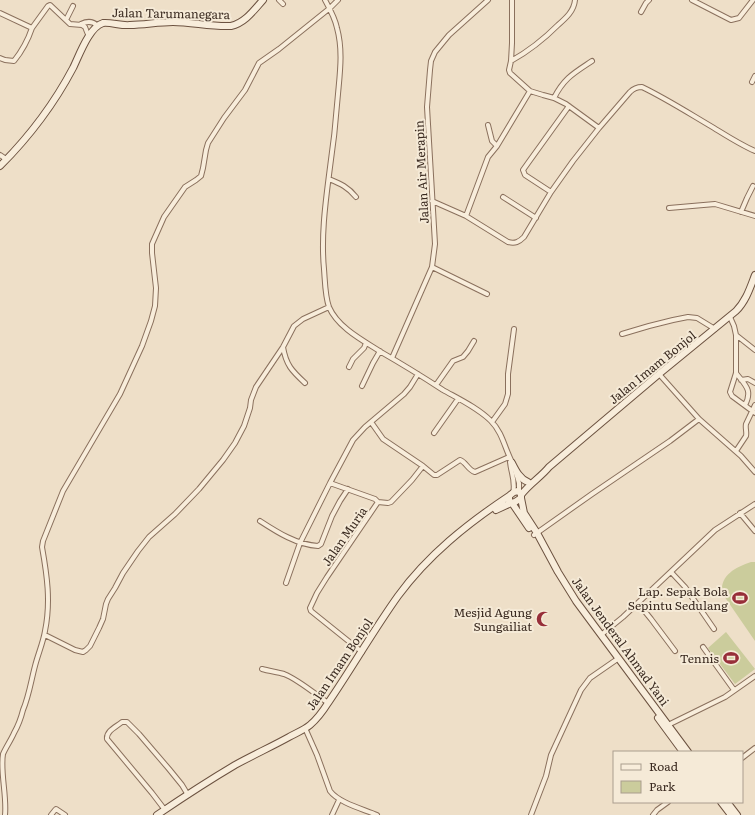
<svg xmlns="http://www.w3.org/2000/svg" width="755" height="815" font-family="Literata,serif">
<rect width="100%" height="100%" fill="#eedfc8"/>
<path fill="#cbcc9c" d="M751 562H755V641L722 593C720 575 736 567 751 562Z
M726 632 755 669 735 684 708 648Z"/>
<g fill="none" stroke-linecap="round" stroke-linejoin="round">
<defs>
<path id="street" d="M279 0 283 4
M325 0C330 9 335 18 337 28 343 50 340 72 338 94 336 121 333 148 329 175 325 206 321 238 324 269 325 281 325 296 329 307 338 328 364 341 381 352 402 364 423 377 443 390 459 399 478 408 491 421 503 433 505 450 513 464
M512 0V43L511 61 509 70 510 73 530 91 543 95 554 98 566 104 599 128
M692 0 731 20 739 18 753 0
M641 12 646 3 649 0
M0 13 32 28 48 6 50 5 70 24 82 25 85 27 89 37
M66 20 73 6
M81 24C87 21 93 21 98 26
M0 58 5 60 14 61C22 51 28 40 32 28
M511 61C529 51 543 40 558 25 566 18 574 11 575 0
M752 82 755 76
M554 98C564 78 574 73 592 61
M488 125 492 141 497 146
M0 155 6 159
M329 179C341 184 348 187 356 197
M551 192 525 175 523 170 528 163 569 106
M503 197 536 218
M432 201 466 216 508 242C515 244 519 242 524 237L551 192 573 161 599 128 630 92C633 89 637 87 642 87 667 99 690 114 714 128 727 136 741 145 755 151
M669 208 715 204 755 216
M741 212 747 198 753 186
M466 216 488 157 497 146 530 91
M432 267 487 294
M730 317 734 326 736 335V373L730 392 732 396 755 413
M622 334 649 326 673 320 688 317 697 318 715 329
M736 335 755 350
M283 347C286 365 292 371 305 383
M392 358 432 267 435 244 427 107 430 70 431 61 435 52 449 35 488 0
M349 367 353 359 364 348 366 343
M736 373C745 385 753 390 745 405
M659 374 699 419 741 456 755 472
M741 380 748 379 755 383
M436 385 453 361 463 357 468 351 474 341
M362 386 373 363 380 351
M371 422 383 439 423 466
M492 422 505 404 508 394V374L514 329
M434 433 458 399
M736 451 746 436C747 432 745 428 746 424L755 405
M510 462C511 473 516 482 513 493
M516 473 519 483V492
M330 483 375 499 378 502 327 577 317 593 310 608 311 611 362 652
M378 502 388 503 391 502 412 480 423 466 434 475H437L460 460C466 462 468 470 475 472L509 457
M740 513 755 531
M260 521C277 532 297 545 318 546L321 544 332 516 340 501 348 489
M534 535 592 494 670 441 699 419
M671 572 685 587 714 629
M286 583 300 543 330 483 353 440 365 427 404 394 410 387 418 374
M638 603 651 619 675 651
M45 635 75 650 83 652 86 650 90 646 99 628 103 619 106 604 108 599 115 588 123 573 138 551 149 537 175 514 199 489 223 460 235 443 244 426 250 408 251 400 256 387 283 347 294 326 303 319 329 307
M601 635 623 617 715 530 755 504
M703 647 734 690
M262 669C269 671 277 672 284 674 299 680 315 694 328 703
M668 725 725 697 755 676
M305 728 317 755 330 791C339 803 363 809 377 815
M742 758 755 748
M165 810 152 793 107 739C106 731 116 727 122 722H127L139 734 169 769 182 785 188 795
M5 815C7 796 0 772 3 754 6 747 11 740 14 733 18 726 21 718 23 710 29 696 31 681 35 666 38 654 43 643 45 631 51 602 47 575 42 547L43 541 63 491 120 394 142 346 151 321 155 306 156 288 152 253V244L164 217 185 187 196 180 201 176 203 168 206 150 208 143 224 118 245 90 259 63 279 49 330 8 338 0
M51 815 55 810 56 809 65 815
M332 815 339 800
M531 815 546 776 551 755 581 690 590 678 616 660
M653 815 657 810 668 802"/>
<path id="secondary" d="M0 166C29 137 54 104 73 68 79 56 89 27 103 23 111 22 121 26 130 25 144 25 158 22 173 22 192 22 211 27 231 26 245 23 254 10 263 0
M512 463C516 471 520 479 528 482
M518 491 521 494V498L515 502 511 503 509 501V496L514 492Z
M521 495C529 484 541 477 549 467L659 374 736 311C746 301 750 288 755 275
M521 498 524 513 537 533 558 572 576 601 593 624 688 752
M512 503 529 528
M496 510 511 503
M658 718 683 752
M721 802 731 815
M727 802 737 815
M157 815C182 798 208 781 235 765 253 755 271 747 289 737 296 733 304 730 310 725 317 719 323 711 328 703 352 668 373 631 398 596 428 555 467 524 509 496"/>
</defs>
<use href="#street" stroke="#8a705d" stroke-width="6"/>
<use href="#secondary" stroke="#6c5240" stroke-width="8"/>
<use href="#street" stroke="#f8eddb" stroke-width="4"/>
<use href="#secondary" stroke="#f8eddb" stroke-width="6"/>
</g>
<defs>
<symbol id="stadium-bare" viewBox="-9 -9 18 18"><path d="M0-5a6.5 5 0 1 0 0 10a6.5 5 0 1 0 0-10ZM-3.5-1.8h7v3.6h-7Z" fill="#972e39" stroke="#f5ead7" stroke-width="2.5" paint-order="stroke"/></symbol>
<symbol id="mosque-bare" viewBox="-9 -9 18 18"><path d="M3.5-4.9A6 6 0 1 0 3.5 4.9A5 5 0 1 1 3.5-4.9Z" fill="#972e39" stroke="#f5ead7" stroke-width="2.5" paint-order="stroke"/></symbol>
</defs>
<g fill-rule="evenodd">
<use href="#stadium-bare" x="729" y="587" width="22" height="22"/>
<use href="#mosque-bare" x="533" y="608" width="22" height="22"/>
<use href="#stadium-bare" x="720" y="647" width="22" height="22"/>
</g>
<g text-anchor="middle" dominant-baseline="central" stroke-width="4" stroke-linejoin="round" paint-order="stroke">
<g font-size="12" fill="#3a2a20" stroke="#f5ead7">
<text transform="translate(171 13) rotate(1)">Jalan Tarumanegara</text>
<text transform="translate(421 172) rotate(-93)">Jalan Air Merapin</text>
<text transform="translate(652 367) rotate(-39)">Jalan Imam Bonjol</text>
<text transform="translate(344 536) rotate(-55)">Jalan Muria</text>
<text transform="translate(621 641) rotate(54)">Jalan Jenderal Ahmad Yani</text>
<text transform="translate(339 664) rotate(-56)">Jalan Imam Bonjol</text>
</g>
<g font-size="12" fill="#3a2a20" stroke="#f5ead7" text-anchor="end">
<text x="728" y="591">Lap. Sepak Bola<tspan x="728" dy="14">Sepintu Sedulang</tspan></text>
<text x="532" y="612">Mesjid Agung<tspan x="532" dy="14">Sungailiat</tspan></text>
<text x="719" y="658">Tennis</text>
</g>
</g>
<rect x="613" y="751" width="130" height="52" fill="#f5ead7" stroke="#aa9d8e"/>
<rect x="621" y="764" width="20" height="6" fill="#f8eddb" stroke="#aa9d8e"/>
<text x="649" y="771" font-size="12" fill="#3a2a20">Road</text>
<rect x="621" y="781" width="20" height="12" fill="#cbcc9c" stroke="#aa9d8e"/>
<text x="649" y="791" font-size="12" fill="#3a2a20">Park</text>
</svg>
